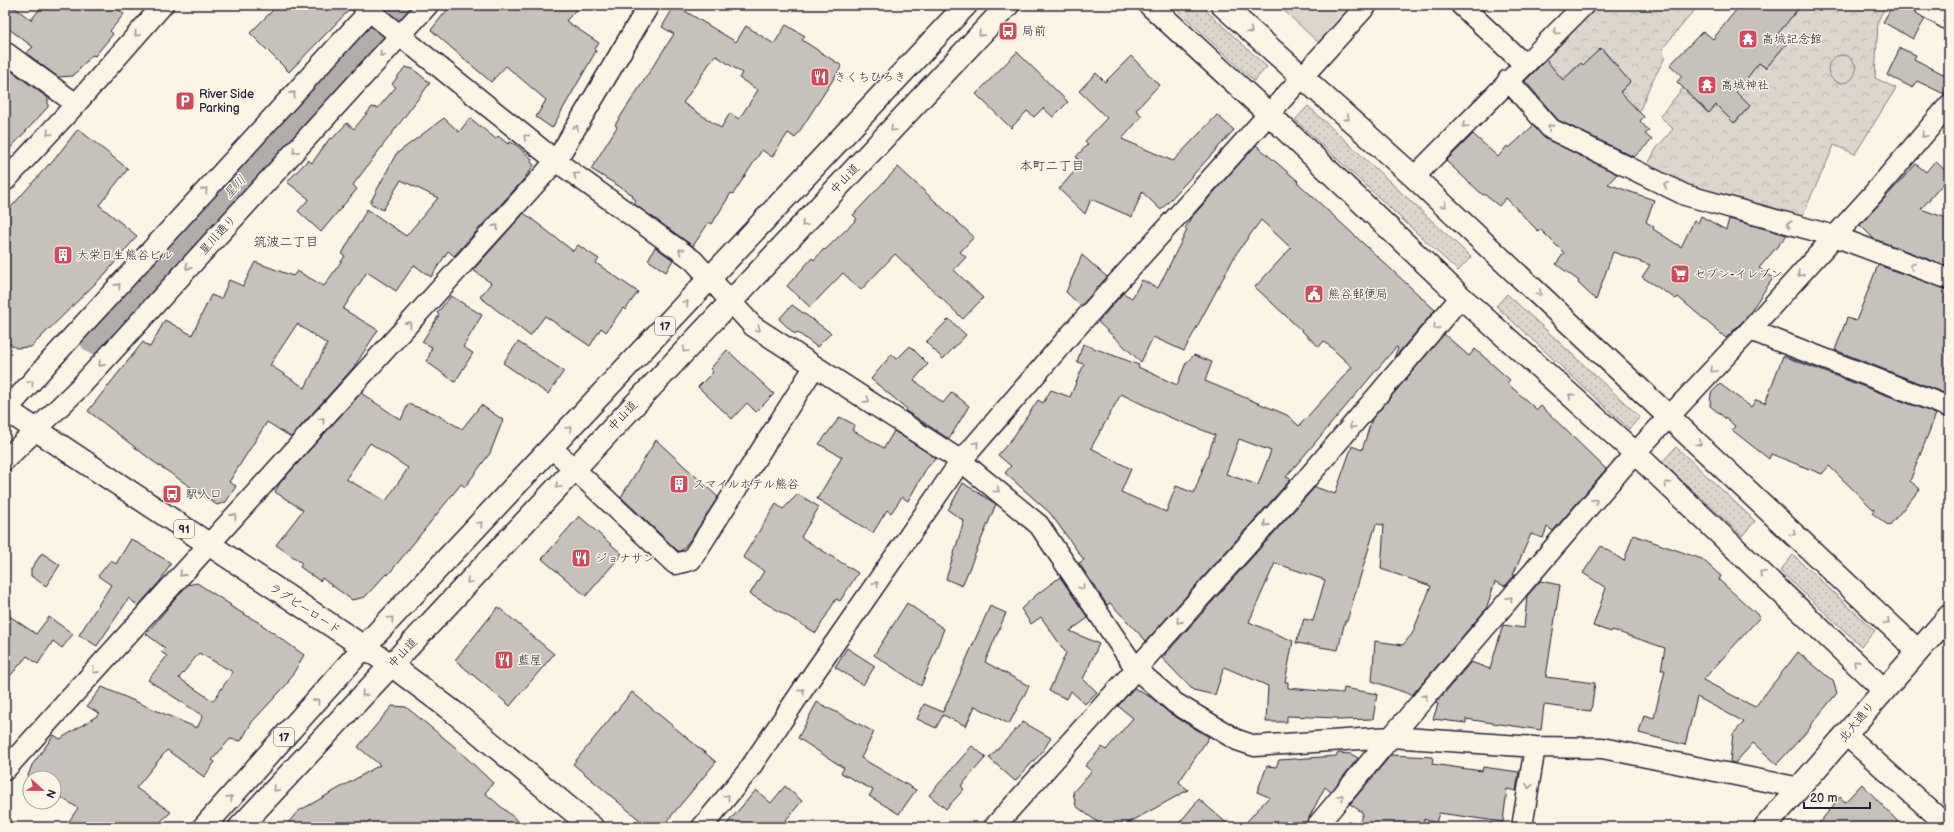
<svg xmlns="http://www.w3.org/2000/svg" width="1954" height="832" font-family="'Balsamiq Sans','Klee One',sans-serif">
<defs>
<pattern id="grass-dots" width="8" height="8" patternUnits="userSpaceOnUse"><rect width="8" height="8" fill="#dcd6cc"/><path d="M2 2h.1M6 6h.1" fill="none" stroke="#bcb7b0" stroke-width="1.8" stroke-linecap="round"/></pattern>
<pattern id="forest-crowns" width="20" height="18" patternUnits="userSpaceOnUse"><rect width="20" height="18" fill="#dcd6cc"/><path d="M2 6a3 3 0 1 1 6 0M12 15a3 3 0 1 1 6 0" fill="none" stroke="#bcb7b0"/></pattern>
<pattern id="park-tufts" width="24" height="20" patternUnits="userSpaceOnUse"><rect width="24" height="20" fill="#dcd6cc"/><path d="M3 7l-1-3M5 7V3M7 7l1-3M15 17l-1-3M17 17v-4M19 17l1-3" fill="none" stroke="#bcb7b0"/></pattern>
</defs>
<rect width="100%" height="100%" fill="#fcf5e5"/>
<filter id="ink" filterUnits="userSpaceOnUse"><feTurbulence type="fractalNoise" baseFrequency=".025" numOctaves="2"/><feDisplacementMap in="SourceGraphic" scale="8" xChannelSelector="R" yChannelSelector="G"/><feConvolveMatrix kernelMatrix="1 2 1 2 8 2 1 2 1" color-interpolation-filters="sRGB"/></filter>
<g filter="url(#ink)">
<path fill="url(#grass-dots)" stroke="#7f7c84" d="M1172 5H1200L1267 67 1254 81Z
M1308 106 1471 257 1458 271 1295 120Z
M1507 294 1640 417 1629 429 1496 306Z
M1676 447 1755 521 1742 536 1662 462Z
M1793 555 1875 631 1861 646 1780 571Z"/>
<path fill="url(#forest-crowns)" stroke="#7f7c84" d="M1592 5H1699L1662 49 1665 58 1651 83 1639 112 1618 95 1630 82 1618 70 1603 81 1618 66 1601 48 1583 65 1581 63 1570 73 1565 82 1541 55Z
M1801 5H1878L1884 9 1878 21 1875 78 1896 88 1855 154 1834 145C1824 171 1810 195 1801 221L1687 187 1647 166 1656 149 1673 129 1660 116 1683 88 1708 113 1716 105 1735 123 1750 106 1732 89 1759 63 1766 68 1787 43 1777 35Z"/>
<path fill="url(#park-tufts)" stroke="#7f7c84" d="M1828 69a14 14 0 1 1 28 0a14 14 0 1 1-28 0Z"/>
<path fill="#dcd6cc" stroke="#7f7c84" d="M1278 5H1356L1320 44Z"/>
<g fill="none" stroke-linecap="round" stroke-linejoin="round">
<path stroke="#b2adab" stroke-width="40" d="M398 9 401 5
M98 335 371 38"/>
</g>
<path fill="#c6c1bb" stroke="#22223b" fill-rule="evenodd" d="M5 5H11L31 20 43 5H112L124 14 110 31 113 34 95 56 92 55 73 76 58 77 26 53 33 47 5 26Z
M278 5H351V8L289 72 250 33Z
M451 5H580L566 21 599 43 595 49 596 51 552 128 536 117 546 100 506 66 491 82 431 30Z
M675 5 736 42 746 26 774 44 786 25 805 36 802 40 842 66 795 138 788 133 772 157 762 150 733 194 731 193 712 224 709 222 693 246 634 204 636 200 632 197 633 195 591 169 617 127 615 125 674 34 662 27ZM715 55 742 73 739 78 758 90 739 119 730 113 721 128 683 103Z
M1740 5H1801L1777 35 1787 43 1766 68 1759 63 1736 92 1750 106 1734 123 1716 105 1709 113 1677 82 1682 76 1670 65 1703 31 1713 39Z
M1893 5H1904L1925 19 1913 39 1883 22Z
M1601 48 1630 82 1620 92 1644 117 1640 121 1649 131 1645 134 1652 140 1634 157 1558 120 1525 81 1546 60 1563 80 1581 63 1583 65Z
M1900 48 1916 55 1914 59 1949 77V83L1944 94 1917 81 1913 88 1887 75Z
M1017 52 1068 102 1053 117 1043 108 1034 117 1027 111 1011 128 976 94Z
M1131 56 1159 85 1136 110 1142 116 1122 139 1173 161 1217 115 1234 130 1161 210 1142 192 1132 217 1091 199 1085 214 1059 189 1082 163 1076 157 1088 144 1085 141 1107 118 1079 91 1096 73 1105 82Z
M405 67 413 69 430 83 353 185 357 189 321 232 298 211 309 199 287 182 308 160 312 163 330 138 332 139 347 123 354 129 372 107 378 108 396 87 392 84Z
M10 70 48 98V107L5 154V76Z
M444 118 459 132 470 118 496 139 498 136 508 144 510 142 516 145 532 159 531 162 534 165 524 179 454 256 448 251 431 277 414 265 396 291 367 272 343 309 378 330 354 367 291 437 267 422 229 482 236 486 226 502 217 505 154 462 88 411 143 342 150 347 165 320 192 335 211 295 221 299 229 280 243 286 255 262 293 276 297 271 324 286 345 256 342 254 367 209 406 236 438 198 401 180 383 210 370 203 396 154ZM297 324 327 344 305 388 270 365Z
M1533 126 1546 139 1617 174 1608 184 1654 200 1646 222 1654 227 1653 229 1681 247 1694 221 1698 223 1701 216 1726 230 1729 219 1787 235 1759 268 1773 278 1746 318 1726 338 1678 297 1676 299 1642 277 1650 265 1613 252 1596 300 1578 283 1579 281 1556 264 1564 253 1540 229 1538 231 1506 198 1499 206 1484 194 1483 195 1446 161 1473 134 1498 157 1507 146 1509 148Z
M78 129 128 169 99 205 137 236 106 273 31 347 16 348 5 341V214L49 164 50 165Z
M1256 145 1298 181 1297 182 1435 310 1394 358 1398 348 1396 347 1286 477 1291 479 1146 641 1110 603 1107 605 1079 563 1084 560 1050 513 1005 473 1011 466 998 455 1014 436 1038 400 1043 403 1051 390 1070 397 1084 364 1077 362 1083 344 1139 365 1138 367 1177 385 1186 363 1194 355 1212 362 1205 381 1287 415 1299 426 1352 367 1324 341 1319 347 1255 287 1291 248 1261 220 1236 254 1184 351 1153 337 1141 362 1098 322 1123 293 1132 298 1142 280 1158 288 1187 230 1185 229 1190 219ZM1121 394 1169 417 1215 435 1194 493 1176 486 1166 512 1121 492 1131 469 1091 448ZM1239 439 1271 451 1258 485 1226 474Z
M1935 161 1949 174V177L1921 209 1949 219V267L1874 239 1860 225 1916 164 1926 172Z
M898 167 974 237 960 252 966 257 954 270 983 298 963 319 895 254 861 290 843 273 810 307 787 286 812 258 814 260 824 249 825 250 857 219 853 215Z
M524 213 573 251 578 245 599 259 596 263 638 292 625 310 623 308 606 332 601 328 590 346 545 316 530 336 480 297 491 283 473 270Z
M655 247 673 260 666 272 648 260Z
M1082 255 1107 277 1081 306 1066 292Z
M1878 265 1949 290V392L1945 391 1944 393 1835 350 1847 318 1856 321Z
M451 296 482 315 463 347 473 353 455 382 427 362 432 347 422 342 439 315 437 313Z
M792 305 831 333 817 347 797 332 795 334 779 319Z
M949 319 966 335 943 359 926 342Z
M1444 334 1469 356 1475 349 1510 380 1507 383 1537 410 1541 406 1606 469 1553 531 1547 527 1543 538 1531 534 1513 575H1515L1505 586 1495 582 1486 609 1412 695 1372 681 1375 641 1403 645 1412 634 1431 586 1381 569 1384 525 1376 524 1347 621H1345L1338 650 1296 643 1304 619 1313 621 1325 580 1275 563 1249 622 1293 641 1285 682H1288V688L1343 693 1344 688 1377 694 1373 719 1337 720V718L1287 716V722H1266L1268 686 1224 667 1215 695 1193 690 1162 658 1315 487 1335 494 1352 446 1362 450 1372 419Z
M518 342 564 371 548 394 503 363Z
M910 346 928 364 914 380 943 403 952 392 969 406 949 439 906 411 907 409 871 379 892 354 897 359Z
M727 350 774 394 756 412 747 403 732 419 698 387 713 372 710 369Z
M1783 356 1936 414 1910 481 1920 489 1889 526 1872 513 1874 510 1829 466 1822 474 1771 454 1769 459 1732 430 1735 426 1710 406 1711 393 1720 384 1751 407 1756 400 1765 403Z
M361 393 401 420 408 404 434 413 462 429 481 405 503 420 490 453 465 487 461 484 388 575 386 574 365 597 352 600 322 578 320 581 300 567 302 563 276 545 303 510 275 492 280 483ZM370 443 408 468 386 501 346 479Z
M840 417 855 425 852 430 884 448 894 431 936 458 926 469 908 501 902 497 891 513 887 510 873 533 817 499 842 457 819 444Z
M656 440 718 497 693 536 681 551H678L621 497Z
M963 483 996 504 962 586 946 579 964 521 948 510Z
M798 494 819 507 801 537 858 573 840 601 836 599 816 633 750 594 764 571 743 557 776 504 783 509Z
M579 516 622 554 586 596 542 559Z
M1633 535 1702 559 1721 576 1719 580 1760 617 1703 680 1755 707 1798 652 1833 681 1837 693 1810 726 1811 727 1777 764 1753 743 1735 763 1730 762 1733 734 1744 722 1697 697 1685 745 1639 733 1644 715 1654 718 1665 670H1661L1665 648 1612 630 1611 632 1593 626 1606 588 1583 573 1601 546 1624 561Z
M131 539 171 563 161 580 138 606 129 598 97 646 79 635 111 585 98 576 111 560 116 564Z
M42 553 60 565 46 586 31 576V569Z
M1060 577 1088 618 1070 631 1099 644 1083 679 1097 692 1085 704 1071 691 1067 699 1049 691 1066 653 1041 617 1031 624 1021 609 1036 595Z
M1540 581 1560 585 1546 677 1595 683 1591 711 1544 705 1541 730 1466 719V723L1433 719 1438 704 1436 703 1471 662 1490 669 1503 625 1524 628 1527 596Z
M197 583 231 605 230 606 258 622 304 655 287 684 252 722 241 741 230 739 212 760 215 762 204 777 167 750 136 788 171 812 155 827H65L78 808 54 793V778H30V780L27 778 32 765 54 735 60 739 100 714 87 706 102 687 197 728 203 716 148 680 167 656 161 652 165 648 146 634 187 585ZM199 653 233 672 213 701 179 678Z
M907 603 944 629 921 686 874 655Z
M990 606 1006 613 985 662 1029 686 1009 724 975 706 966 726 943 715 936 728 917 719 924 704 943 712Z
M498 607 554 654 510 706 455 660Z
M5 613 36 634 49 617 73 634 62 648 53 641 38 664 27 656 5 682Z
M847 648 875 666 863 685 835 667Z
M1134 688 1152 698 1169 713 1209 737 1179 782 1188 790 1121 827H1104L1076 806 1073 792 1092 771 1085 766 1102 747 1106 750 1133 718 1118 706Z
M632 692 716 762 662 827H648L573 764Z
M817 702 874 732 861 758 916 790 899 814 869 796 873 790 841 773 844 768 798 738Z
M392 706 406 707 455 747 493 783 485 793 525 827H285L297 812 380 765 358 747Z
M1023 722 1051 738 1042 752 1015 781 989 758Z
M972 746 986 757 961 786 964 789 946 809 929 795Z
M1338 753 1351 754 1358 758 1331 792 1325 787 1304 827H1242L1269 797 1257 792 1267 766 1276 767 1279 760 1336 756Z
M1391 755 1433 757 1432 764 1482 771 1483 767 1519 772 1516 791 1507 789 1503 822 1439 813 1436 823 1424 819 1422 827H1357L1363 813 1350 804Z
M1862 784 1903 827H1816L1840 797 1845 802Z
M785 786 802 801 780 827H724L756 790 771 803Z
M1199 799 1231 827H1176Z"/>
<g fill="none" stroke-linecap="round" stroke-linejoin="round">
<defs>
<path id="street" d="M362 5 556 161 693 260 753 326 961 461 1039 525 1136 669 1175 703 1237 740 1255 746 1391 737 1535 747 1602 748 1800 788
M1461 5 1524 64
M1923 5 1949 20
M5 52 76 104
M1508 80 1551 129 1685 195 1834 236 1949 279
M1414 177 1584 5
M5 181 76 104 163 5
M1750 330 1949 407
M5 412 49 362 375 5
M552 448 675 564 691 560 815 366
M5 460 80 387 428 5
M1846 735 1949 827
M5 770 556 161 649 5
M702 827 748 771 814 673 961 461 1070 335 1367 5
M994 827 1304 482 1461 297
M1316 827 1391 737 1635 453 1750 330 1873 194 1949 105
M1522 827 1535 747"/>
<path id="secondary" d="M1150 5 1269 114 1461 297 1635 453 1884 690
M1222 5 1414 177 1918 651
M391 665 455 713 592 827
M1765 827 1949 616"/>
<path id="primary" d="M5 409 391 665"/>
<path id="highway" d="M204 827 364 647 966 5
M240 827 1008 5"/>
</defs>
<use href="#street" stroke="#22223b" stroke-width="23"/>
<use href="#secondary" stroke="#22223b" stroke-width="25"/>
<use href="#primary" stroke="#22223b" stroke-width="25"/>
<use href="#highway" stroke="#22223b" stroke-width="25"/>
<use href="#street" stroke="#fcf5e5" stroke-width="20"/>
<use href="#secondary" stroke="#fcf5e5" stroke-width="22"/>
<use href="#primary" stroke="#fcf5e5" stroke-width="22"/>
<use href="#highway" stroke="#fcf5e5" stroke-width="22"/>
</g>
<defs><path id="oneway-chevron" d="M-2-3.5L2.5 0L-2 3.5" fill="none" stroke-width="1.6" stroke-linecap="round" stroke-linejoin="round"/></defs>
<g stroke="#9a9698">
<use href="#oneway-chevron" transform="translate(1250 31) rotate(42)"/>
<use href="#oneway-chevron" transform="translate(1556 32) rotate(135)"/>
<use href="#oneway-chevron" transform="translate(137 34) rotate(131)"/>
<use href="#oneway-chevron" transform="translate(981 34) rotate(133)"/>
<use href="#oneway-chevron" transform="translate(382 54) rotate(132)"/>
<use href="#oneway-chevron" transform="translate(293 94) rotate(-48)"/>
<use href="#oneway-chevron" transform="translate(1347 118) rotate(41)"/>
<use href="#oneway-chevron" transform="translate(1465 125) rotate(134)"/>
<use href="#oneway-chevron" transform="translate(1550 127) rotate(-139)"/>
<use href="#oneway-chevron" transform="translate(576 128) rotate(-59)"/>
<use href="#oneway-chevron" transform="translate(893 129) rotate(133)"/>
<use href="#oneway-chevron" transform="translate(49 133) rotate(133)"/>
<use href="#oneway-chevron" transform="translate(1924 135) rotate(131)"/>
<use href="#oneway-chevron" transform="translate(526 137) rotate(-141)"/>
<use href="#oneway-chevron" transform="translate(295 151) rotate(132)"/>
<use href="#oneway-chevron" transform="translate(576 175) rotate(-144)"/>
<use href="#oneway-chevron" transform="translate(1666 185) rotate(-154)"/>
<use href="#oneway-chevron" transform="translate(205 190) rotate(-48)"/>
<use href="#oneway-chevron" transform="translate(1444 205) rotate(43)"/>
<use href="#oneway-chevron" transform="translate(804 224) rotate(133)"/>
<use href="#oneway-chevron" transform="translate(1789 224) rotate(-164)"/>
<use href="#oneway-chevron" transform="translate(496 227) rotate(-48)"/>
<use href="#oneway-chevron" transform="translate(681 251) rotate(-144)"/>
<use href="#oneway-chevron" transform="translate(1912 266) rotate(-160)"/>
<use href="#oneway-chevron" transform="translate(188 267) rotate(132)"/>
<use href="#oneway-chevron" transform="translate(1800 274) rotate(132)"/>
<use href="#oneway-chevron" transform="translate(118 286) rotate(-48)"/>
<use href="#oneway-chevron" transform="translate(1539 293) rotate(43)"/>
<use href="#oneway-chevron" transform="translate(686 303) rotate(-47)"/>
<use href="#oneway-chevron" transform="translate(409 324) rotate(-48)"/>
<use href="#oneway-chevron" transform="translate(1436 327) rotate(130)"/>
<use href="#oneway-chevron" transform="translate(758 329) rotate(35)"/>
<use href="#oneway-chevron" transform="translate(685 350) rotate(133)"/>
<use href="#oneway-chevron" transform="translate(101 364) rotate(132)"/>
<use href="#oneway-chevron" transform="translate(1713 370) rotate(133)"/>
<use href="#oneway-chevron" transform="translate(31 383) rotate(-49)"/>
<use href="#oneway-chevron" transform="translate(1571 396) rotate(-138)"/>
<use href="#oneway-chevron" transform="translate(867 400) rotate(33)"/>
<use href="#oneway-chevron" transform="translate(322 420) rotate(-48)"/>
<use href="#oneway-chevron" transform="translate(1352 426) rotate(130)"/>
<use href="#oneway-chevron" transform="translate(569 429) rotate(-47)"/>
<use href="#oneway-chevron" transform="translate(1699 443) rotate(43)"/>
<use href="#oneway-chevron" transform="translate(976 444) rotate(-49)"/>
<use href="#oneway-chevron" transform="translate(1667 484) rotate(-136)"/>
<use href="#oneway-chevron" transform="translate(558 486) rotate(133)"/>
<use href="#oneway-chevron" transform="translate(997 490) rotate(38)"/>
<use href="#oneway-chevron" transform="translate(1595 501) rotate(-49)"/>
<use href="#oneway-chevron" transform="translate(234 516) rotate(-48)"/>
<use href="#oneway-chevron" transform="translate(480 524) rotate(-47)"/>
<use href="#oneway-chevron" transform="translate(1266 524) rotate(132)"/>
<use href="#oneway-chevron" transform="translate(1793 533) rotate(43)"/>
<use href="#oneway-chevron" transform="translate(1762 573) rotate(-136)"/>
<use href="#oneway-chevron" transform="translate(182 574) rotate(132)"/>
<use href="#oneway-chevron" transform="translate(469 581) rotate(133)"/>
<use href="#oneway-chevron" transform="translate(876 584) rotate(-55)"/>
<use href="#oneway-chevron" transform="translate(1082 587) rotate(56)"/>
<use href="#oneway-chevron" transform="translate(1510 599) rotate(-49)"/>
<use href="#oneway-chevron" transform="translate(391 619) rotate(-47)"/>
<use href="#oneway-chevron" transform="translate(1179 621) rotate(132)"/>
<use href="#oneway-chevron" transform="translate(1887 622) rotate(43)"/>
<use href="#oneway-chevron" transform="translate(1856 663) rotate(-136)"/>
<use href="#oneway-chevron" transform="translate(95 671) rotate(132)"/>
<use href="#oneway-chevron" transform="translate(802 691) rotate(-56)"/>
<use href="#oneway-chevron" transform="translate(364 694) rotate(133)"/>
<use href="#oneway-chevron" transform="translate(1425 697) rotate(-49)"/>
<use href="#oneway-chevron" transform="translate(317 701) rotate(-48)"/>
<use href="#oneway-chevron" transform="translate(1529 786) rotate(100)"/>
<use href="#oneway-chevron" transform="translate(276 789) rotate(133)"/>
<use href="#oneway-chevron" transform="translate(727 797) rotate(-50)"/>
<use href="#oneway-chevron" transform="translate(1341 797) rotate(-50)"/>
<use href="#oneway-chevron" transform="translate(230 798) rotate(-48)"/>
</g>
</g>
<defs>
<symbol id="bus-square" viewBox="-11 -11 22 22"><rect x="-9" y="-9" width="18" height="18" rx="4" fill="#d1495b" stroke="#fcf5e5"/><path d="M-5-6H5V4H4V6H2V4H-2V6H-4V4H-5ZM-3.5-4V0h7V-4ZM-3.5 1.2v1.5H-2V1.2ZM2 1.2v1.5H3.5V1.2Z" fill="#fff"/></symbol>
<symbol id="temple-square" viewBox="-11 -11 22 22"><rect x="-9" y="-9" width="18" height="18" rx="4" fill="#d1495b" stroke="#fcf5e5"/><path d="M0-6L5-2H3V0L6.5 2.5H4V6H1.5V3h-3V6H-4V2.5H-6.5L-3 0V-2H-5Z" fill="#fff"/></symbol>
<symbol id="restaurant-square" viewBox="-11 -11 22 22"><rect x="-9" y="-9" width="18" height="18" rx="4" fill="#d1495b" stroke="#fcf5e5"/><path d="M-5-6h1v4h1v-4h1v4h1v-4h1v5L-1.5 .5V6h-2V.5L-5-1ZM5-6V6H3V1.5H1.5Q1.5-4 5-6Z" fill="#fff"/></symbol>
<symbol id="parking-square" viewBox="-11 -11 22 22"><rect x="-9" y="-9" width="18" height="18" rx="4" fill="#d1495b" stroke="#fcf5e5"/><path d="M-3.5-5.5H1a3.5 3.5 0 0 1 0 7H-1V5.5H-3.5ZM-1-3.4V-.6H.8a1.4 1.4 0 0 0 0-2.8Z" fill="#fff"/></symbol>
<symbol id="building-square" viewBox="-11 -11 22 22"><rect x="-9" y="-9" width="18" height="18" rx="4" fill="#d1495b" stroke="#fcf5e5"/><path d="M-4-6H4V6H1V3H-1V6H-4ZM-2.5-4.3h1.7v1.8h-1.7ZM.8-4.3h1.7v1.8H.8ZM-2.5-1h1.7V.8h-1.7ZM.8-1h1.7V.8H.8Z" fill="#fff"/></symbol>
<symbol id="supermarket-square" viewBox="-11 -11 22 22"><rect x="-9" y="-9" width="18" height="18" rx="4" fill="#d1495b" stroke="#fcf5e5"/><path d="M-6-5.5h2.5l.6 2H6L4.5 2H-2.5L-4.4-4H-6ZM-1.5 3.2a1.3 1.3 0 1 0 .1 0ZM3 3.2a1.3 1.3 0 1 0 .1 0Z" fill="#fff"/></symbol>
<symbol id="civic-square" viewBox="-11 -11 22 22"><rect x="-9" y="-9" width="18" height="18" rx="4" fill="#d1495b" stroke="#fcf5e5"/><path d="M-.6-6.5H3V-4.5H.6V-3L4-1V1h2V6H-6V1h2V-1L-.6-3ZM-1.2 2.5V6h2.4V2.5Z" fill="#fff"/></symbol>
</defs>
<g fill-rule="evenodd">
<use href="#bus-square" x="997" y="20" width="22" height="22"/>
<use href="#temple-square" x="1737" y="28" width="22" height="22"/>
<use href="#restaurant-square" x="809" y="66" width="22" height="22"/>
<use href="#temple-square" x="1696" y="74" width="22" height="22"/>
<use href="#parking-square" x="174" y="90" width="22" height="22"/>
<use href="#building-square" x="52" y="244" width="22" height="22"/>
<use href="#supermarket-square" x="1669" y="263" width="22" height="22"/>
<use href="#civic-square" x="1303" y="283" width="22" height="22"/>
<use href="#building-square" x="668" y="473" width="22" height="22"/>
<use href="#bus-square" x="161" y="483" width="22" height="22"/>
<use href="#restaurant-square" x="570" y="547" width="22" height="22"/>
<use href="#restaurant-square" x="493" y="649" width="22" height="22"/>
</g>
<g text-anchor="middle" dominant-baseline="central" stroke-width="3" stroke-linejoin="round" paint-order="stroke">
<g fill="#fcf5e5" stroke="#63616e" stroke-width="1">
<rect x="655" y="317" width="20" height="18" rx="3"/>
<rect x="174" y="520" width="20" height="18" rx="3"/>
<rect x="274" y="728" width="20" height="18" rx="3"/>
</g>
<g font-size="11" font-weight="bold" fill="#22223b">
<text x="665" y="326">17</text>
<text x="184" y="529">91</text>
<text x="284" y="737">17</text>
</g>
<g font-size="12" fill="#22223b" stroke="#fcf5e5" text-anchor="start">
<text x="1022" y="31">局前</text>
<text x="1762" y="39">高城記念館</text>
<text x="834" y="77">きくちひろき</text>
<text x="1721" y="85">高城神社</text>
<text x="199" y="94">River Side<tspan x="199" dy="14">Parking</tspan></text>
<text x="77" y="255">大栄日生熊谷ビル</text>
<text x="1694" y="274">セブン-イレブン</text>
<text x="1328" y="294">熊谷郵便局</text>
<text x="693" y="484">スマイルホテル熊谷</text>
<text x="186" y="494">駅入口</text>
<text x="595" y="558">ジョナサン</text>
<text x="518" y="660">藍屋</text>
</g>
<g font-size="12" fill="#22223b" stroke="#fcf5e5">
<text transform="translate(845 179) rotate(-47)">中山道</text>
<text transform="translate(218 235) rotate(-48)">星川通り</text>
<text transform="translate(623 416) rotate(-47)">中山道</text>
<text transform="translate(305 609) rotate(33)">ラグビーロード</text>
<text transform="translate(403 653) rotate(-47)">中山道</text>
<text transform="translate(1857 722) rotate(-50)">北大通り</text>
</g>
<g font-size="13" fill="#22223b" stroke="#fcf5e5">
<text x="1052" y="166">本町二丁目</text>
<text x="286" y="242">筑波二丁目</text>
</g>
<g font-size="13" font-style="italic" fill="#545362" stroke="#fcf5e5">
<text transform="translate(235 187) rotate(-47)">星川</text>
</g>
</g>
<rect width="1954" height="832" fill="none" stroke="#fcf5e5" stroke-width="20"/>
<rect x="10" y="10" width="1934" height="812" fill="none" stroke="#22223b" stroke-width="1.5" filter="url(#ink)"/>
<g transform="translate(42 790) rotate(112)"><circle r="19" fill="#fcf5e5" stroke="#a5a1a1"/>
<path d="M0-3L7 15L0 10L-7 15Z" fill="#d1495b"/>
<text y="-6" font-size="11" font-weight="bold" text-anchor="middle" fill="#22223b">N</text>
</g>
<path d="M1804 802v6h66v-6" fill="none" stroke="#22223b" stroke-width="2"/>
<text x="1810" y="802" font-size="12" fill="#22223b" stroke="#fcf5e5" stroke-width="3" paint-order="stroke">20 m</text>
</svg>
